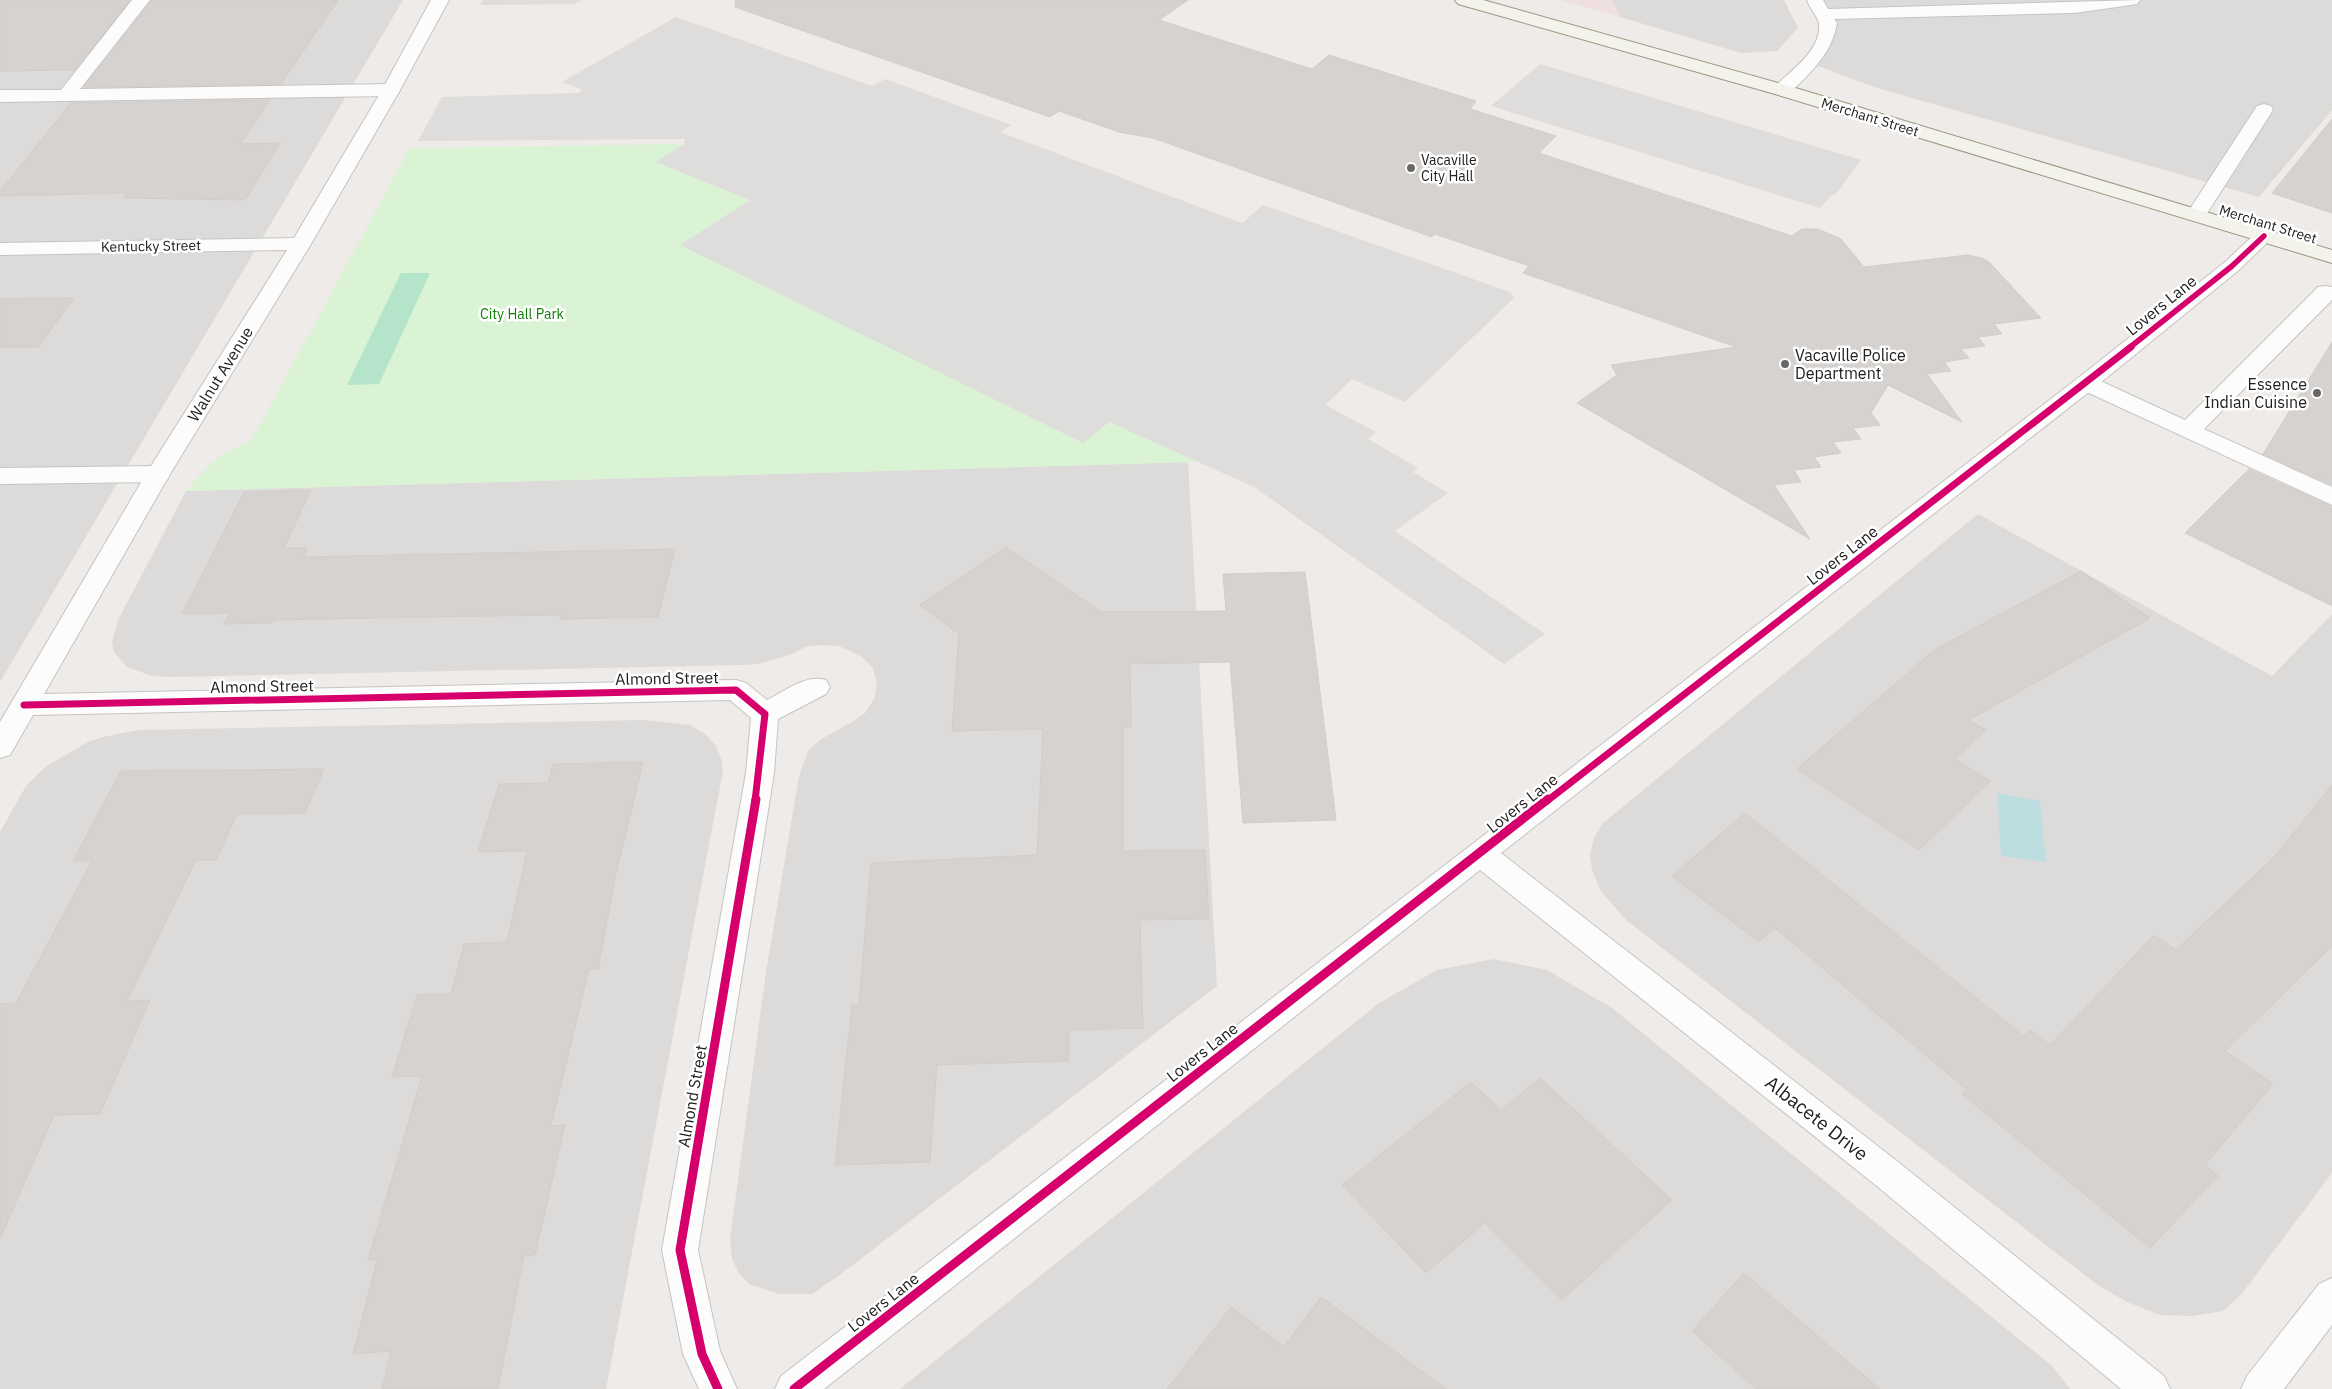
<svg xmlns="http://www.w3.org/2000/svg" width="2332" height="1389" font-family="'IBM Plex Sans',sans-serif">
<rect width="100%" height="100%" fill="#eeebe8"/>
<path fill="#dddbda" d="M0 0H403L0 682Z
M1612 0H1784L1798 28 1777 51 1741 53 1620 17Z
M1814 0H2332V110L2259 197 1877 88 1810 63 1827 30Z
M1188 462 1217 986 837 1277 812 1294H779L749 1284 739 1273 732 1259 730 1239 766 972 799 776 808 751 820 740 852 722 865 713 875 697 877 683 873 668 862 657 839 646 823 645 808 646 789 655 758 664 740 665 171 677 152 676 127 667 114 652 112 642 118 620 186 491Z
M1978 514 2272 676 2332 614V1173L2241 1295 2223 1311 2192 1316 2160 1315 2127 1302 2099 1286 1626 920 1601 891 1592 870 1590 855 1594 838 1602 824Z
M644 720 690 725 706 735 715 745 722 761 723 771 606 1389H0V832L26 786 45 767 88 742 103 737 138 730Z
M1494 959 1547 970 1612 1008 2052 1366 2070 1389H900L1379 1003 1437 970Z"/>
<path fill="#f0dfdf" d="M1560 0H1612L1620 17Z"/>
<path fill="#d9f3d4" d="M684 144 656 162 750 200 681 246 1109 422 1198 462 186 491C209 465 217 454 251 441L410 148Z"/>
<path fill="#b4e4c9" d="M401 273H430L379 384 347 385Z"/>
<path fill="#dedddc" d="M483 0H582L574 4 480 5Z
M676 17 872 86 885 79 1011 125 1000 132 1242 223 1263 205 1510 292 1514 298 1405 402 1352 379 1325 405 1376 432 1368 439 1418 468 1413 472 1448 493 1395 531 1545 634 1504 664 1254 487 1109 422 1083 443 680 245 750 200 656 162 684 144 685 139 418 141 442 97 578 93 582 91 581 89 562 82Z
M1540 64 1861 160 1836 194 1832 195 1820 208 1491 106Z"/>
<path fill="#bcdee1" d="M1997 793 2040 801 2046 862 2001 856Z"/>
<path fill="#d5d2cf" stroke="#d1cdca" d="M0 0H130L75 70 0 71Z
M152 0H338L281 84 84 87Z
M736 0H1188L1159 20 1312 69 1329 55 1476 101 1470 109 1556 136 1539 153 1792 236 1802 229H1818L1841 239 1864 267 1968 255 1982 258 1989 262 2041 318 1994 324 2002 334 1978 337 1985 346 1961 349 1969 358 1944 362 1951 371 1927 374 1962 422 1888 385 1871 413 1880 425 1853 428 1861 439 1833 442 1841 453 1814 457 1821 467 1794 470 1801 482 1774 485 1810 539 1577 403 1617 375 1611 365 1736 347 1523 273 1529 266 1435 234 1432 237 1153 138 1119 132 1059 111 1050 117 735 7Z
M270 100 240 144 280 143 245 200 123 198 127 193 0 196V191L71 103Z
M2332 119V213L2272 193Z
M74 298 38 347H0V299Z
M2332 342V485L2263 454Z
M2249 469 2332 507V606L2185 533Z
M311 490 284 548H307L303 557 675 549 658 617 560 619 561 615 423 617 274 620 272 623 224 624 230 613 182 614 244 492Z
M1006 547 1101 612 1226 611 1223 574 1305 572 1336 820 1243 823 1230 662 1130 664 1131 727H1123V851L1205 850 1209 919 1140 920 1143 1028 1069 1030V1061L937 1065 930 1162 835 1165 852 1005H859L871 863 1037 855 1043 729 952 731 959 634 920 605Z
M2081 571 2150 618 1969 720 1986 730 1955 759 1991 781 1919 850 1797 769 1934 650Z
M643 762 616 874 598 969H589L551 1126 565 1125 535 1255 524 1256 498 1389H382L391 1351 353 1354 377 1260H368L422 1076 392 1077 417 995 451 994 464 944 507 942 527 851 478 852 499 784 548 783 553 764Z
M324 769 305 813 237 814 216 860H196L127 1001 150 1000 100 1114 54 1115 0 1239V1004L16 1003 92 861H73L121 771Z
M2332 785V946L2225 1051 2273 1084 2205 1165 2218 1176 2150 1248 1962 1094 1967 1090 1775 928 1759 942 1672 876 1745 813 2024 1036 2031 1030 2050 1045 2154 935 2176 950 2275 856Z
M1540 1078 1672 1200 1562 1300 1485 1223 1426 1273 1342 1185 1471 1082 1501 1110Z
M1744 1273 1880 1389H1756L1692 1331Z
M1321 1297 1446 1389H1167L1231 1307 1284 1347Z"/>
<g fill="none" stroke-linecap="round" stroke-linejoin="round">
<defs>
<path id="lane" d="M132 0H150L80 89 391 84 398 86 400 90 398 94 391 96 0 102V90H61Z
M2264 104 2271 106 2273 110 2206 215 2203 219 2196 221 2189 219 2186 215 2257 106Z
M2326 286 2332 287V300L2204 429 2332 487V505L2078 388 2075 383 2078 378 2086 376 2094 378 2185 420 2318 287Z
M158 466 167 468 170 474 167 480 158 482 0 484V468Z"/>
<path id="street" d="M431 0H449L400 90 311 244 170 474 44 694 736 680 746 683 767 700C785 691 806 674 826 680L830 687 826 694 778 719 774 773 698 1250 720 1351 737 1389H699L683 1354 662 1250 746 773 751 718 730 700 33 715 10 755 0 758V722L146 474 287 250 0 255V243L294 238 382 90Z
M1807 0H1823L1828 9 2140 0 2137 4 2131 5 2074 13 1834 19 1837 23C1832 54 1810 73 1789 94H1775L1773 90 1775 86C1791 71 1822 49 1819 24 1818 16 1809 8 1807 0Z
M2264 230 2271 232 2274 236 2239 270 2094 388 1501 853 1902 1165 2164 1376 2170 1389H2121L1878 1187 1480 870 824 1389H775L781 1376 2078 378 2225 262 2257 232Z
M2332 1278V1325L2284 1389H2241L2247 1376 2319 1284Z"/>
<path id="secondary" d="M1455 0H1483L1789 86 2332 250V263L1775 94 1458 4Z"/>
</defs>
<use href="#lane" stroke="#c5c4c3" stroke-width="2"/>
<use href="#street" stroke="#c5c4c3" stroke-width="2"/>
<use href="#secondary" stroke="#999780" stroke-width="2"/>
<use href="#lane" fill="#fcfcfc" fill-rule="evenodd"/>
<use href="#street" fill="#fcfcfc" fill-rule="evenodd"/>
<use href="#secondary" fill="#f4f3eb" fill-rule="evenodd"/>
<defs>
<path id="cycleway-far2" d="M2129 348 2232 266 2264 236"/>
<path id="cycleway-far1" d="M24 705 736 690 765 714 755 801
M1547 801 2131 347"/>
<path id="cycleway" d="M718 1389 702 1354 680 1250 756 799
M794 1389 1548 799"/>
</defs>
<use href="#cycleway-far2" stroke="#fff" stroke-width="8"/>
<use href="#cycleway-far1" stroke="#fff" stroke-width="10"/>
<use href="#cycleway" stroke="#fff" stroke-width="12"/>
<use href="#cycleway-far2" stroke="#d6006c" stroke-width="5.5"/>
<use href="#cycleway-far1" stroke="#d6006c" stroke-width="7"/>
<use href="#cycleway" stroke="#d6006c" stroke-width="9"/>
</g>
<g fill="#686766" stroke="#fff" stroke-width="2">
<circle cx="1411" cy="168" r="5"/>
<circle cx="1785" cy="364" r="5"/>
<circle cx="2317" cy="393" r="5"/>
</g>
<g text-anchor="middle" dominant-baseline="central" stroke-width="5" stroke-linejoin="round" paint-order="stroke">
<g font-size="14" fill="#202020" stroke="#fff">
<text transform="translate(1870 117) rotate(17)">Merchant Street</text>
<text transform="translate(2268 224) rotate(17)">Merchant Street</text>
<text transform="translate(151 246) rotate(-1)">Kentucky Street</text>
</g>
<g font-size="14" fill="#202020" stroke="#fff" text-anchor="start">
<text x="1421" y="160">Vacaville<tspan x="1421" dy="16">City Hall</tspan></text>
</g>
<g font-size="14" fill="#12800c" stroke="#fff">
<text x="522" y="314">City Hall Park</text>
</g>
<g font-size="16" fill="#202020" stroke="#fff">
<text transform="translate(2161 305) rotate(-39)">Lovers Lane</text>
<text transform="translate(220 374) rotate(-58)">Walnut Avenue</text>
<text transform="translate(1842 555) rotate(-38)">Lovers Lane</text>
<text transform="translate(667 678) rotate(-1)">Almond Street</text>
<text transform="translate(262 686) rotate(-1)">Almond Street</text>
<text transform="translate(1522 803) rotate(-38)">Lovers Lane</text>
<text transform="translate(1202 1052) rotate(-38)">Lovers Lane</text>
<text transform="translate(692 1096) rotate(-80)">Almond Street</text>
<text transform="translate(883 1302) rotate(-38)">Lovers Lane</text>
</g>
<g font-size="16" fill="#202020" stroke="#fff" text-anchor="start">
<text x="1795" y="355">Vacaville Police<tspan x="1795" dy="18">Department</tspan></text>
<text x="2307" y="384" text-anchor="end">Essence<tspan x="2307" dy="18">Indian Cuisine</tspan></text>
</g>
<g font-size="19" fill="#202020" stroke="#fff">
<text transform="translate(1817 1118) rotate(38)">Albacete Drive</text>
</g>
</g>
</svg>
